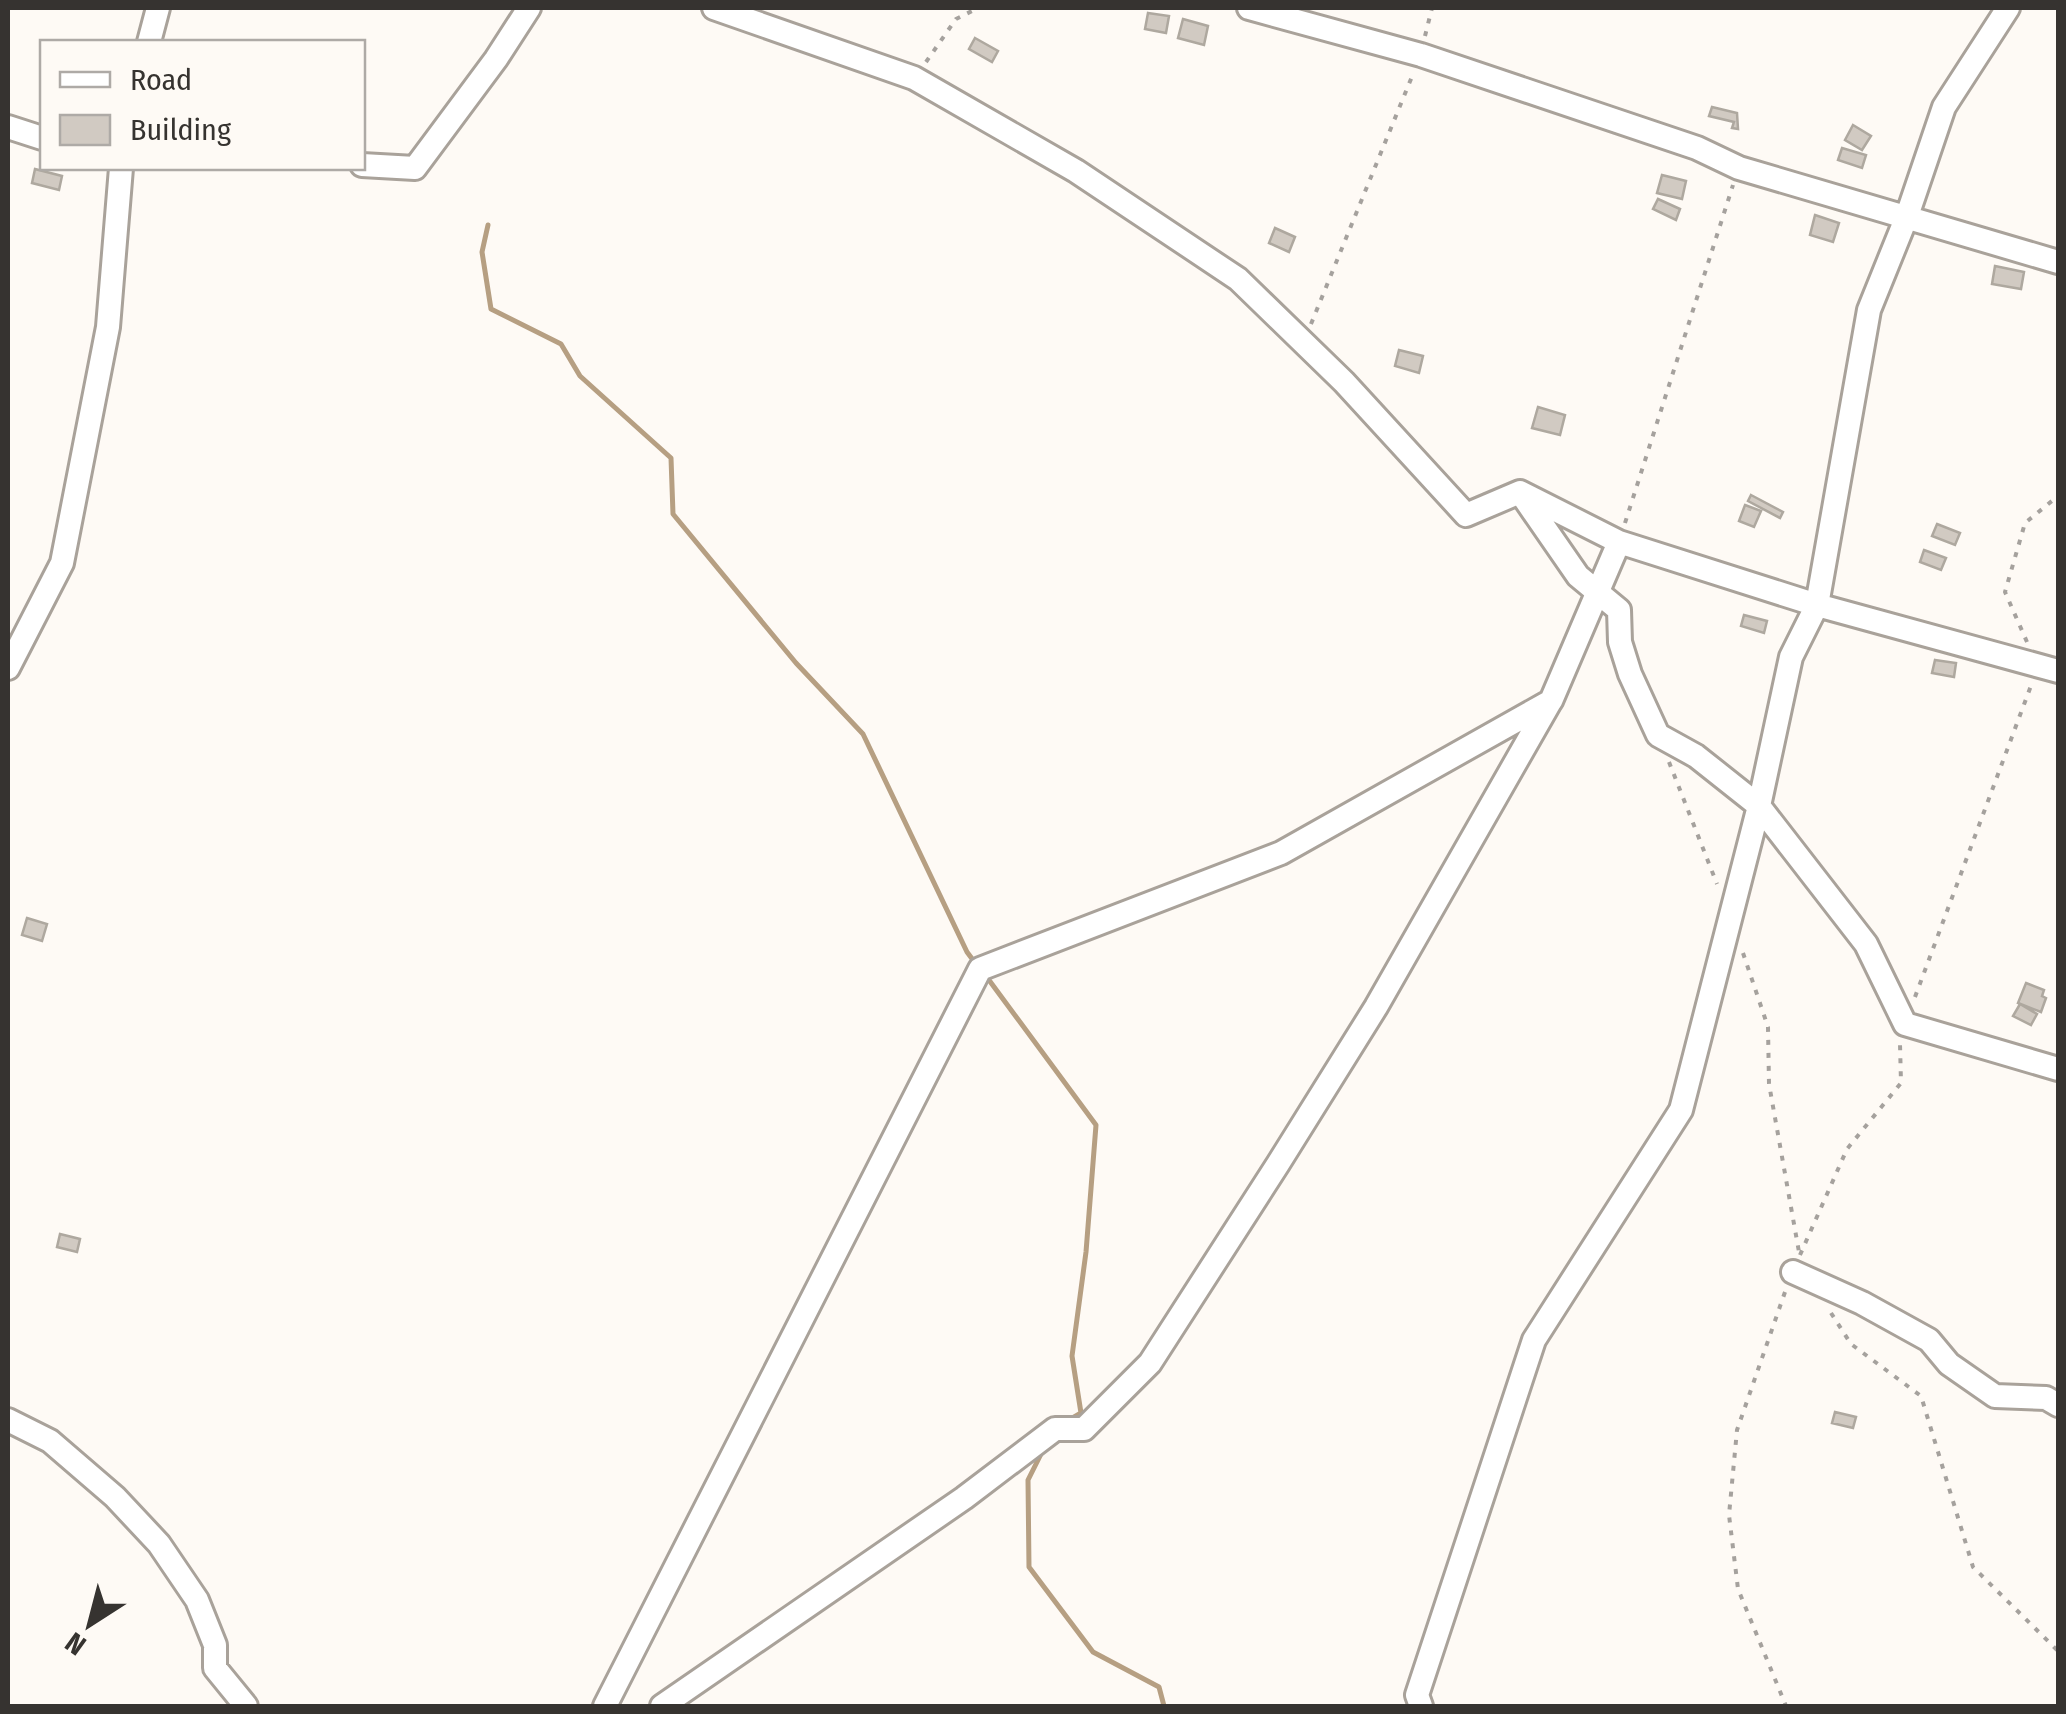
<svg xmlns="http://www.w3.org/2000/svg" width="2066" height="1714" font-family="'Fira Sans Condensed',sans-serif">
<rect width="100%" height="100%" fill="#fefaf5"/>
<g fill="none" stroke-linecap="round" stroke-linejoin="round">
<path stroke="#b69f82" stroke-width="5" d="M488 225 482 252 491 309 561 344 580 376 671 458 673 514 796 663 863 734 967 952 976 964
M986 976 1096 1125 1086 1252 1072 1356 1081 1413 1069 1420
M1043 1450 1028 1480 1029 1567 1093 1652 1159 1687 1164 1706"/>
</g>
<path fill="#d1cac2" stroke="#aea89f" stroke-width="2.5" d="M1148 13 1169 16 1166 33 1145 29Z
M1183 19 1208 26 1204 45 1178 38Z
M975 38 998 51 992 62 969 49Z
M1712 107 1737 113 1738 129 1732 128 1734 122 1709 116Z
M1853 125 1871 136 1862 150 1845 140Z
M1842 148 1866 155 1862 168 1838 160Z
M35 169 62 176 59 190 32 183Z
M1662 175 1686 181 1682 199 1657 193Z
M1658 199 1680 209 1676 220 1653 209Z
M1815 215 1839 223 1833 242 1810 235Z
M1275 228 1295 237 1289 252 1269 243Z
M1995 266 2024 272 2021 289 1992 284Z
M1399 350 1423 356 1419 373 1395 366Z
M1538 407 1565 415 1560 435 1532 428Z
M1751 495 1783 512 1780 518 1748 501Z
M1745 505 1761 511 1754 527 1739 521Z
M1937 524 1960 533 1955 545 1932 536Z
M1924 550 1946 558 1941 570 1920 562Z
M1744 615 1767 621 1764 633 1741 626Z
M1935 660 1956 663 1954 677 1932 673Z
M27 918 47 924 42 941 22 935Z
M2026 983 2044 990 2042 996 2046 998 2041 1012 2018 1003Z
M2020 1004 2037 1014 2031 1025 2013 1016Z
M60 1234 80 1239 77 1252 57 1247Z
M1835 1412 1856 1417 1853 1428 1832 1423Z"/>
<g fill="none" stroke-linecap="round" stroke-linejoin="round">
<defs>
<path id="street" d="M714 8 914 78 1076 171 1238 279 1344 382 1466 515 1520 492 1619 542 1817 605 2058 671
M1249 8 1421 55 1697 148 1739 168 2058 262
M149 42 158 8
M8 127 42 138
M362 165 415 168 496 59 529 8
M1522 495 1578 576 1619 610 1620 642 1630 674 1658 735 1696 756 1759 806 1866 944 1905 1024 2058 1069
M8 668 62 563 108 327 121 168
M1793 1272 1862 1303 1929 1340 1949 1364 1995 1396 2046 1398 2058 1405
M8 1420 50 1441 115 1497 159 1544 197 1600 215 1645V1668L246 1706
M605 1706 980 969 1281 853 1551 701 1619 542
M662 1706 964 1498 1055 1429H1084L1150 1363 1278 1164 1376 1007 1550 702
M1421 1706 1417 1695 1534 1340 1681 1110 1759 806 1791 657 1817 605 1869 310 1907 216 1944 107 2008 8"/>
</defs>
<use href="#street" stroke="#a9a29a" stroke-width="28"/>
<path stroke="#a5a19d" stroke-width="4" stroke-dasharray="5 8" stroke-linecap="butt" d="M1425 36 1432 8
M926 62 956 19 978 8
M1311 324 1413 74
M1625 523 1733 185
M2027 642 2005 592 2025 523 2058 496
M1669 762 1717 884
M1743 953 1768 1027 1769 1084 1799 1252
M1915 997 2032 683
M1800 1255 1847 1149 1901 1083 1900 1044
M1785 1292 1737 1430 1729 1515 1738 1589 1786 1706
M1831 1313 1851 1344 1921 1396 1973 1567 2058 1651"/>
<use href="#street" stroke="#fff" stroke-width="22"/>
</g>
<rect width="2066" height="1714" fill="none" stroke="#363330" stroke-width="20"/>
<rect x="40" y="40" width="325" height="130" fill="#fefaf5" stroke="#aeaaa6" stroke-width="2.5"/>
<rect x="60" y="72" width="50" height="15" fill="#ffffff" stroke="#aeaaa6" stroke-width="2.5"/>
<text x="130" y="90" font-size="30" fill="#363330">Road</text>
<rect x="60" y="115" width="50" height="30" fill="#d1cac2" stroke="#aeaaa6" stroke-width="2.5"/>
<text x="130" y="140" font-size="30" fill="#363330">Building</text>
<g transform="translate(90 1624) rotate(216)" stroke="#fefaf5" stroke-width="8" paint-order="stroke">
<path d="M0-8L18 38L0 25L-18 38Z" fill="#363330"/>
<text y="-15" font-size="28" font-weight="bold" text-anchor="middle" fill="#363330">N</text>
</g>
</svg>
